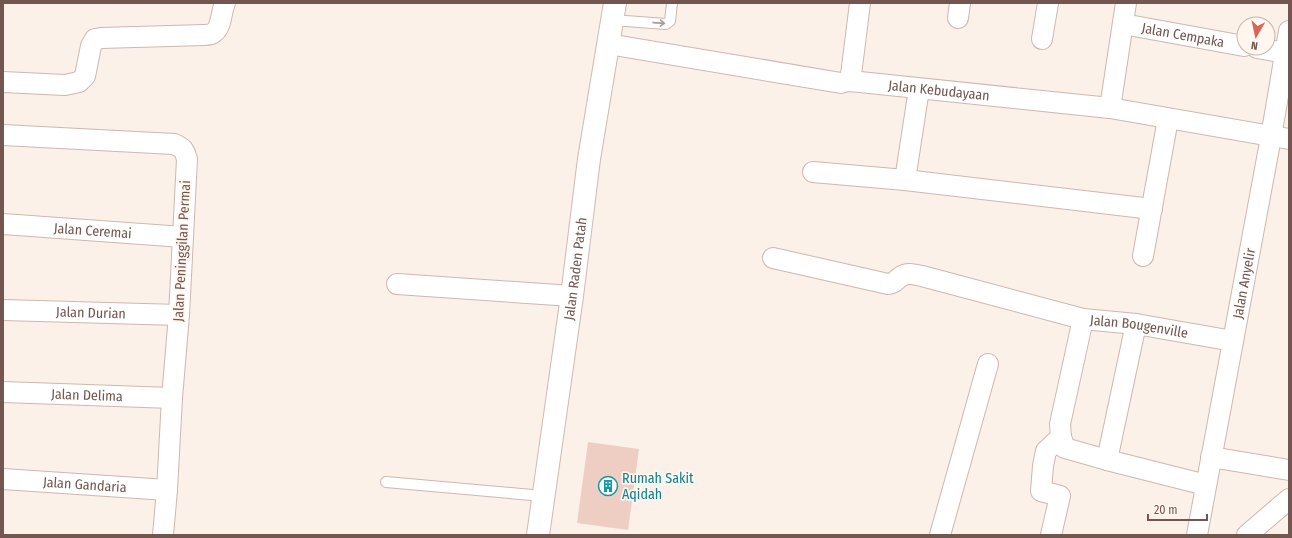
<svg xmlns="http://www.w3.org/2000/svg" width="1292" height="538" font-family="'Fira Sans Condensed',sans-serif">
<rect width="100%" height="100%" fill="#fbf1e9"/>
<path fill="#eecec3" d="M588 442 639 449 628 530 577 523Z"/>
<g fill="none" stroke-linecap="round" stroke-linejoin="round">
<defs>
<path id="lane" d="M612 20 666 24 670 21 672 3
M386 482 543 496"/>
<g id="street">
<path d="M958 18 960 3"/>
<path id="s1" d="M1123 24 1244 46"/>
<path d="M1042 39 1048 3"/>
<path id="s2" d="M608 44 841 83 848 81 860 82 1110 108 1289 139"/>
<path d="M1257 48 1286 53"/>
<path d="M848 81 851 75 860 3"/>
<path d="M3 82 65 85 79 82 85 76 91 46 95 39 101 38 204 35C206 35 211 35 213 33 222 28 221 11 225 3"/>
<path d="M1110 108 1126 3"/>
<path d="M3 135 174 144C183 148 184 149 187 159L179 315 172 398 167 490 163 535"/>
<path d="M813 172 905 180 1152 209"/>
<path d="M905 180 919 89"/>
<path id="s3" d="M3 224 183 237"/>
<path d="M1143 256 1168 119"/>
<path id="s4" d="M773 258 888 284C895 284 896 279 902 276 908 272 916 275 922 276L1083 319 1136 324 1233 341"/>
<path d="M397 284 572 296"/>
<path id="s5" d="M3 310 179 315"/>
<path d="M1083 319 1060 424 1061 437 1065 448 1107 460 1206 485"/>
<path id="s6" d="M3 392 172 398"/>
<path d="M1211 457 1289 470"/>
<path d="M1107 460 1136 324"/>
<path id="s7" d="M3 479 167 490"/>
<path d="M940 535 988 364"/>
<path d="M1051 535 1060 496 1041 491 1043 466 1046 451 1061 437"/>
<path id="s8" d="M1197 535 1271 137 1289 31"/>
<path d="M1247 535 1289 499"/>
</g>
<g id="secondary">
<path id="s9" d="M538 535 572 296 589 159 615 3"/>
</g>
</defs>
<use href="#lane" stroke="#ccb8b0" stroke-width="12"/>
<use href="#street" stroke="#ccb8b0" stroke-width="22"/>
<use href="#secondary" stroke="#d0bab1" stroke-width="24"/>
<use href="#lane" stroke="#fff" stroke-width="10"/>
<use href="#street" stroke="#fff" stroke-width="20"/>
<use href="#secondary" stroke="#fff" stroke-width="22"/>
</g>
<defs><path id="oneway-shaft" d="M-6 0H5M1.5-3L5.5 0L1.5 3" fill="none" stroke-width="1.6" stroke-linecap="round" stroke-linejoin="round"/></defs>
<use stroke="#ab9a95" href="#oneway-shaft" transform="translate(659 23) rotate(4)"/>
<defs>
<symbol id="building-ring" viewBox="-11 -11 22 22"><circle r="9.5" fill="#fef6ef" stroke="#0f9aa8" stroke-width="1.5"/><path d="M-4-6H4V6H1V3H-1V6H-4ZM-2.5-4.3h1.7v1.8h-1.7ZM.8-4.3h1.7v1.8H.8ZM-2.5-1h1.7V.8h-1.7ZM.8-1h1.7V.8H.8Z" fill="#0f9aa8"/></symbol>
</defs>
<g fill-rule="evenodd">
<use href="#building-ring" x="597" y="475" width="22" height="22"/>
</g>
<g text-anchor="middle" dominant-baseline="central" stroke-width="3.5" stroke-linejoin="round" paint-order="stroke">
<g font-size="14" fill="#73564f" stroke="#fef6ef">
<text stroke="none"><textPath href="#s1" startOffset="61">Jalan Cempaka</textPath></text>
<text stroke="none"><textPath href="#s2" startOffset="335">Jalan Kebudayaan</textPath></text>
<text stroke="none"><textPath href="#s3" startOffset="90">Jalan Ceremai</textPath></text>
<text transform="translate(182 251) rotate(-87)">Jalan Peninggilan Permai</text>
<text stroke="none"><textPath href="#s9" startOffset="269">Jalan Raden Patah</textPath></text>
<text stroke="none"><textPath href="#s8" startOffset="256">Jalan Anyelir</textPath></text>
<text stroke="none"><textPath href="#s5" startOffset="88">Jalan Durian</textPath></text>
<text stroke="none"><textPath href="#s4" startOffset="378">Jalan Bougenville</textPath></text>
<text stroke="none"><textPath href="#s6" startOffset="84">Jalan Delima</textPath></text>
<text stroke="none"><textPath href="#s7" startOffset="82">Jalan Gandaria</textPath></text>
</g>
<g font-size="14" fill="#0d838f" stroke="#fef6ef" text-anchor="start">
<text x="622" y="478">Rumah Sakit<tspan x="622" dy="16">Aqidah</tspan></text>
</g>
</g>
<rect width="1292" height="538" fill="none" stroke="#73564f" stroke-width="8"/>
<g transform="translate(1256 36) rotate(189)"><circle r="19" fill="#fef6ef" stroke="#c6b6af"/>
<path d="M0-3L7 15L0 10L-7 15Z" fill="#d9645a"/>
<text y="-6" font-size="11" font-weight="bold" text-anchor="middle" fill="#73564f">N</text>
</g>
<path d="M1148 514v6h59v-6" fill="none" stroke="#73564f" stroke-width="2"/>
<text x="1154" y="514" font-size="12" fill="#73564f" stroke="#fef6ef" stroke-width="3" paint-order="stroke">20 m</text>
</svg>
